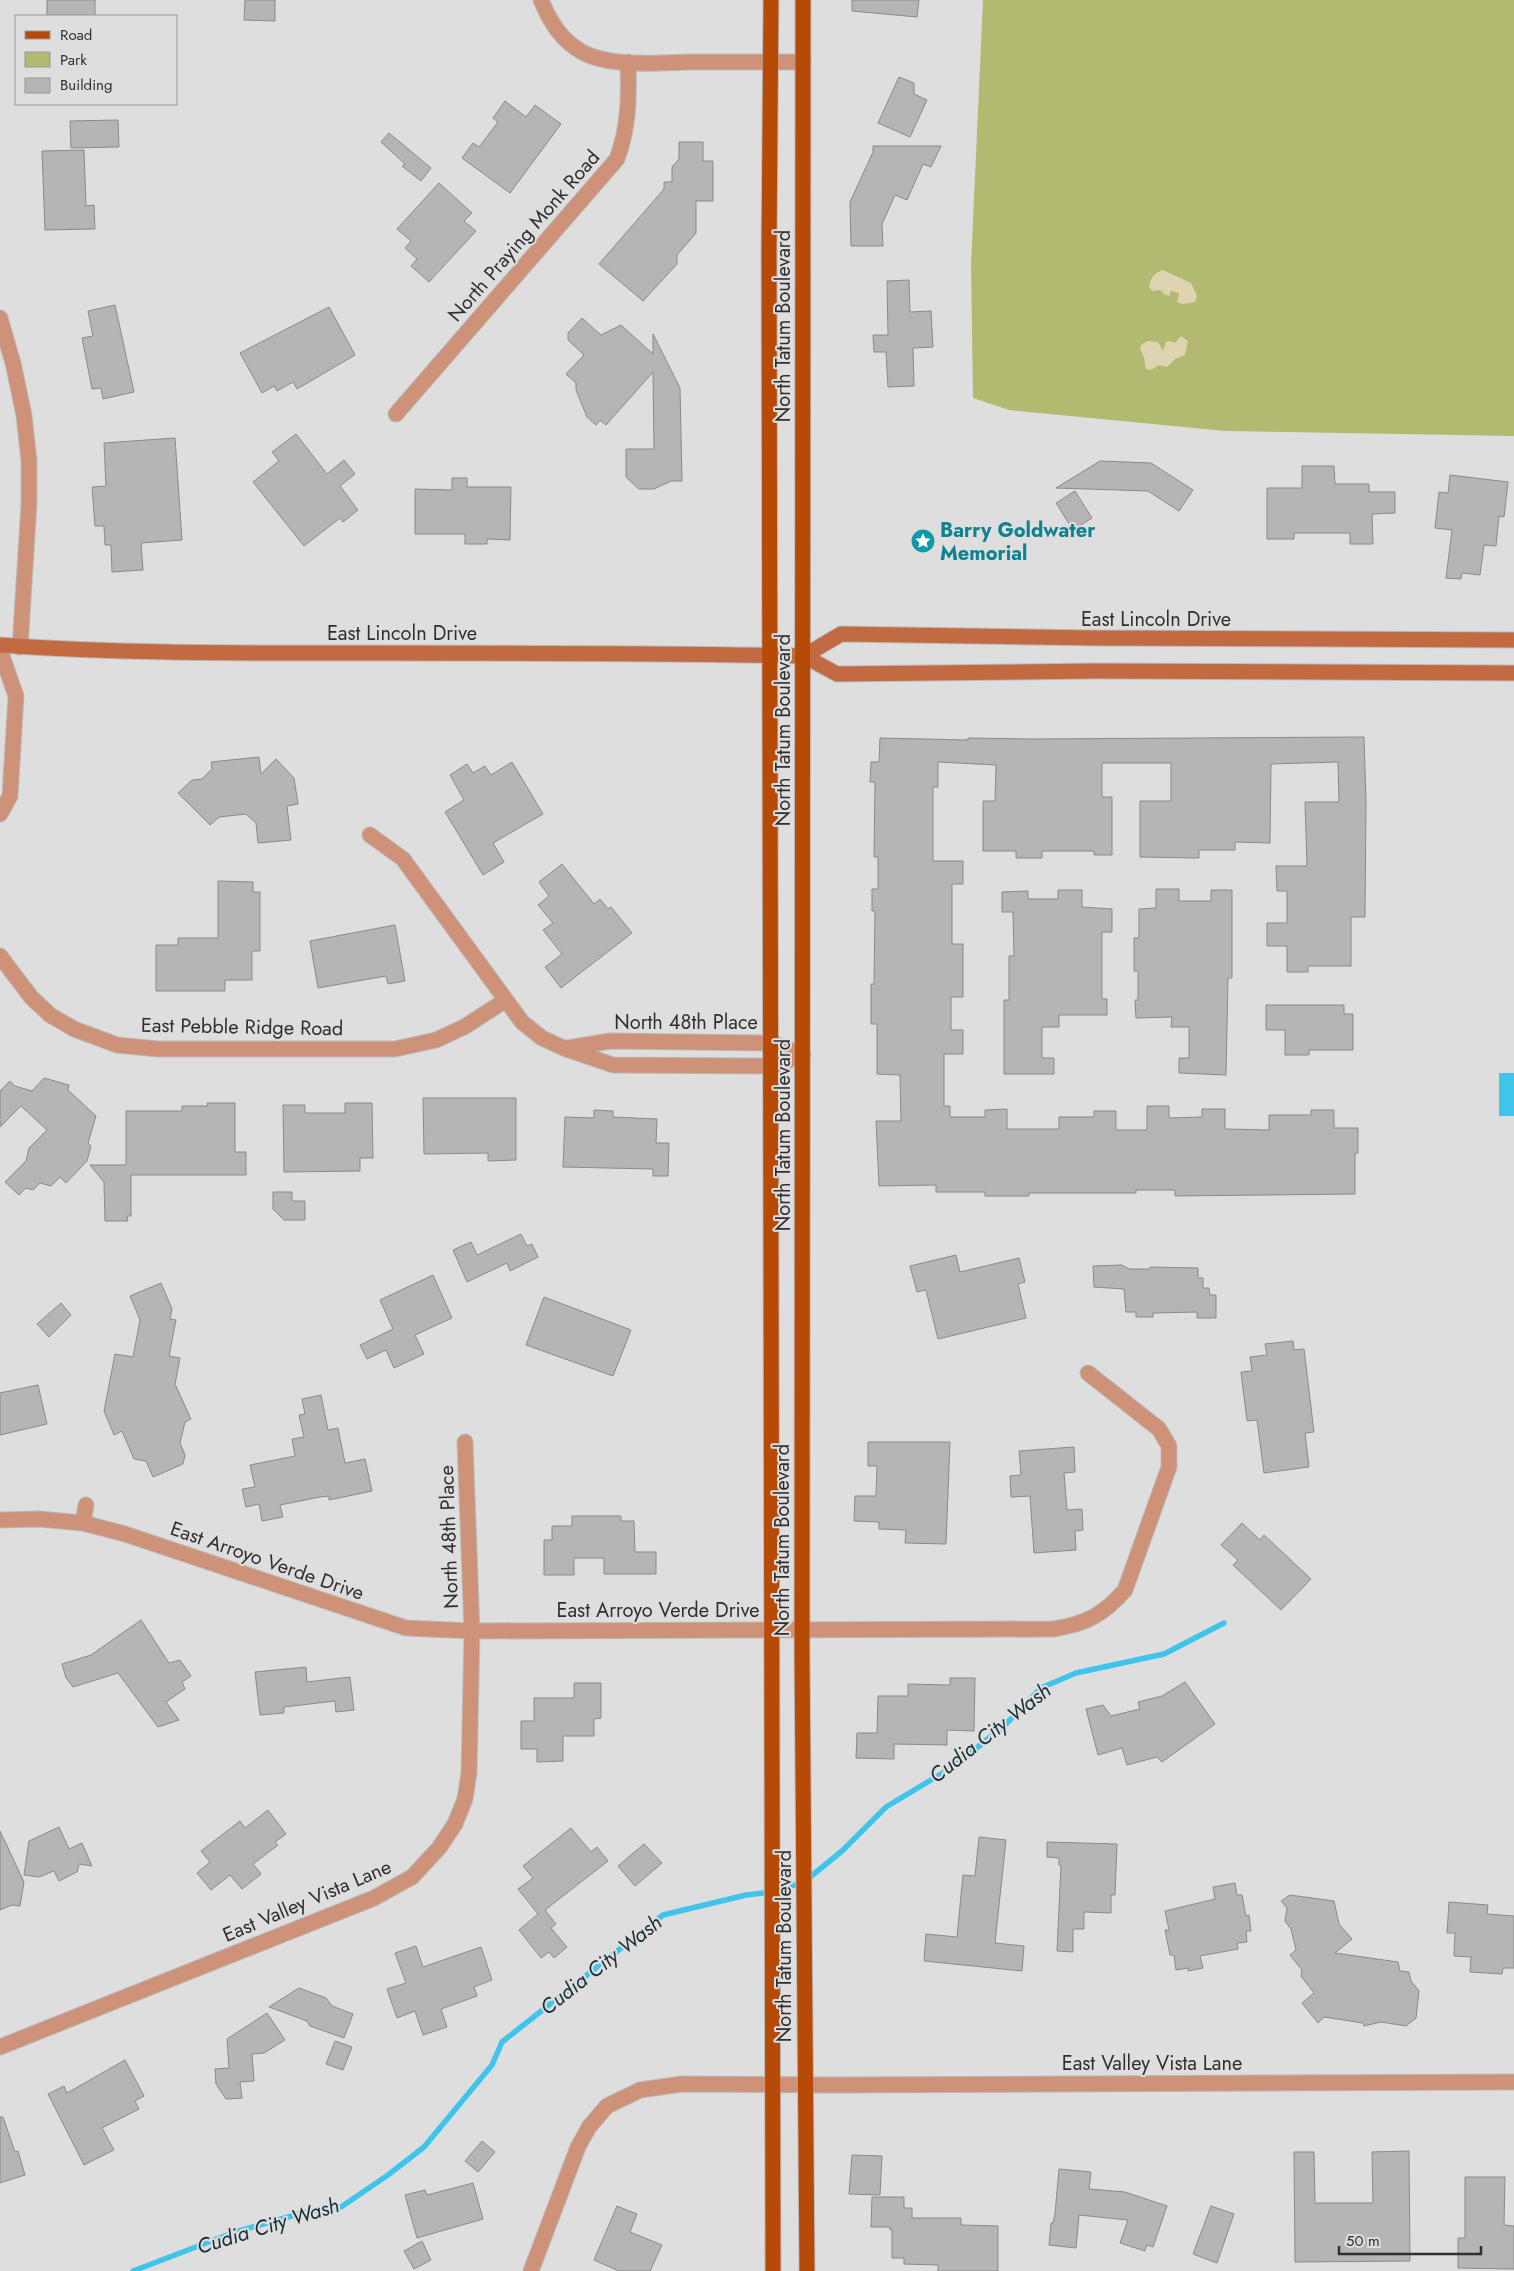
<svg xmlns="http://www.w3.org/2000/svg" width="1514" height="2271" font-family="Jost,sans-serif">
<rect width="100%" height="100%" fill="#dededf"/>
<path fill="#b2ba72" d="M983 0H1514V436L1225 431 1009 410 973 398 971 265Z"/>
<path fill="#ded5b0" d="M1163 270 1191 283 1197 296 1195 302 1183 304 1177 302 1179 293 1171 291 1169 296 1164 294 1160 290 1152 291 1149 287C1151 278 1153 273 1163 270Z
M1181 336 1188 341 1185 355 1175 359 1167 367 1159 365 1151 370 1146 369 1144 357 1140 349 1142 344 1148 341 1158 342 1163 351 1166 342 1170 341 1175 343Z"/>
<path fill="#3fc4ea" d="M1499 1073H1514V1116H1499Z"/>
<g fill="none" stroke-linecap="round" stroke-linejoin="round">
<path stroke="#3fc4ea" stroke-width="5.5" d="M133 2271 235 2232 306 2212 341 2207 388 2175 424 2147 492 2065 502 2042 663 1915 746 1895 773 1892 804 1882 842 1851 886 1807 956 1765 1006 1724 1041 1688 1076 1673 1164 1654 1224 1623"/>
</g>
<path fill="#b5b5b6" stroke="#8a8a8b" d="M47 0H95V16H47Z
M245 0H275V21L244 20Z
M852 0H919L917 17 852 11Z
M899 77 914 83V94L927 100 910 137 878 123Z
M505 101 526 117 535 105 561 124 510 193 462 158 473 143 479 147 498 122 493 118Z
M118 120 119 147 71 148 70 121Z
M389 133 431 168 421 181 402 166 405 164 381 142Z
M679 142H703V161H713V201H696V233L677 255V264L643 301 599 264 664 189V182H672V167L679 159Z
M873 146H941L931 167 923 164 907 200 895 195 882 224 883 246H851L850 202 873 152Z
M84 150 86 206 94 205 95 229 45 230 42 151Z
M439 183 472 213 464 221 476 231 429 282 411 266 417 259 405 248 411 241 397 229Z
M909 280 910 312 931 311 933 347 913 348 914 386 888 387 886 352H874L873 335H888L887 281Z
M115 305 134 392 103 399 101 388 92 389 82 338 93 336 88 311Z
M329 307 355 355 297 389 293 382 277 391 274 386 262 393 240 353Z
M582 318 601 335 621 325 653 354V334L680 388 682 481H671L654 489H639L626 477V449H654L653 372 606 425 600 420 596 425 587 417 576 390V383L566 374 584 355 568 340V333Z
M296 434 327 474 344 460 355 474 340 486 358 510 343 522 340 518 304 546 253 482 279 461 272 452Z
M175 438 182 540 141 543 143 570 112 572 111 545H105L104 526H95L92 487 106 486 104 443Z
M1100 461 1151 463 1193 490 1179 511 1148 491 1056 488Z
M1302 466H1334L1335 484H1369V492H1395V513L1372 514 1373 544H1350V533H1294V539H1267V488H1302Z
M1450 475 1508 482 1504 517 1499 516 1496 546 1484 545 1480 575 1462 573 1461 579 1446 578 1452 530 1435 528 1439 492 1448 493Z
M452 478H467V487H511L510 540 487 539V544H465V534H415V489L452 490Z
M1075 491 1092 518 1073 530 1056 503Z
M1364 737 1366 802 1365 917H1351V966H1308V972H1287V946H1267V923H1287V891H1277L1276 866H1307L1305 802H1339L1338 762 1271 764 1270 843 1235 842V850H1199V858L1140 857V801H1171V763H1102V797H1112V855H1094V851H1042V858H1016V851H983V801H995L996 765 938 762V787H933V861H963V884H952V944H963V997H951V1030H963V1054H944V1106H950V1117H985V1110L1007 1109V1129H1059V1117H1094V1111H1116V1130H1147V1106H1169V1118L1202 1117V1109H1225V1129L1269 1130V1115H1311V1110H1334V1128H1358V1153H1355V1194L1175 1196V1190H1136V1193H1029V1196H985V1192H936V1185L879 1186 876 1121H901L900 1075 877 1074V1024H871V984H874L875 911H872V889H878V857H874L875 782H870L871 762H879L880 738 968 740V738L1032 739Z
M259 757 261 774 276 759 294 778 298 804 287 806 291 840 258 843 256 823 246 814 219 817 210 825 178 793 192 780 202 779 212 769 211 762Z
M512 762 543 814 493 843 504 862 483 875 445 812 464 800 450 775 467 764 473 773 485 766 491 775Z
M562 864 594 904 600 899 608 909 611 907 632 933 561 988 545 967 562 954 543 930 553 923 538 905 549 896 539 882Z
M218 881 253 882V892H260V951H252V980H225V991H156V945H178V938H218Z
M1156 889H1179V901H1211V890H1232V978H1228L1226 1075 1179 1073V1058H1189V1027H1171L1172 1017 1136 1018 1135 1000H1138V971H1134V938H1139V909L1156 908Z
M1058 890H1082V907L1112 909V932H1102V999H1107V1015H1059V1027H1042V1058H1054V1074H1004V1000H1009V956H1014L1013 912H1002V892L1028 891V899H1058Z
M395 925 405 981 388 984 386 976 318 988 310 941Z
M1266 1005H1344V1014H1353V1050H1309V1055H1285V1030H1266Z
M44 1078 69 1085 68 1090 96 1116 88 1143 91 1146 87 1161 66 1183 60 1177 51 1186 40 1183 33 1190 26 1188 19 1195 5 1182 26 1161 29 1148 47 1130 21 1106 0 1127V1091L10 1081 15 1086 32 1091Z
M423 1098H516V1160L488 1161V1153L424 1154Z
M207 1103H235V1152H246V1175H131V1216H127L128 1221H105L104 1182 90 1165H126V1111H182V1106H208Z
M345 1103H372L373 1158H360V1171L284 1172 283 1105H305V1113H345Z
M594 1110 613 1111V1117L657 1119 656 1143H669L668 1176H653V1169L563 1167 565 1117 594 1118Z
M273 1192H292V1201H305V1220H284L273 1209Z
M521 1234 527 1246 532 1244 538 1257 510 1271 507 1263 467 1282 453 1250 471 1242 477 1255Z
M956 1255 960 1272 1019 1258 1025 1282 1018 1284 1026 1318 938 1339 926 1290 917 1292 910 1266Z
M1122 1265 1129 1269H1150V1267L1198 1268V1278H1203V1288H1209L1210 1295H1216V1318H1197V1312L1153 1313V1317H1136V1312H1126L1124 1289 1094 1287 1093 1266Z
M433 1275 452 1318 415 1335 424 1354 394 1368 386 1350 367 1359 360 1345 393 1329 380 1300Z
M161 1283 172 1309 170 1319 176 1320 169 1356 180 1358 175 1384 191 1419 185 1422 180 1443 185 1455 183 1464 153 1477 146 1461 134 1459 122 1431 114 1435 104 1411 115 1354 133 1357 140 1320 130 1296Z
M544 1297 631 1330 613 1376 526 1345Z
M61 1303 71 1315 49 1337 37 1324Z
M1293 1341 1294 1350 1304 1349 1314 1432 1305 1433 1309 1467 1264 1473 1257 1420 1247 1421 1241 1372 1252 1371 1250 1357 1267 1355 1265 1344Z
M38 1385 47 1424 0 1435V1393Z
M321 1395 328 1430 338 1428 345 1463 365 1459 372 1491 329 1500V1496L320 1497 280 1505 283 1517 262 1521 259 1504 246 1507 242 1489 255 1487 250 1465 295 1456 292 1439 304 1437 299 1415 305 1414 302 1399Z
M868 1442H950L946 1544 905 1543 906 1530 879 1529V1522L854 1521 855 1496H876L877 1466H868Z
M1074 1447 1075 1472 1064 1473 1067 1510 1082 1509 1083 1530 1075 1531 1076 1550 1034 1553 1030 1496 1011 1497 1010 1476 1021 1475 1019 1451Z
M572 1516H621V1521H634L635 1552H656V1574H604V1558H574V1575H544V1540H552V1526H572Z
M1242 1523 1260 1540 1264 1535 1311 1579 1281 1610 1233 1565 1238 1560 1221 1545Z
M141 1620 169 1663 180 1660 191 1676 182 1682 185 1689 166 1702 179 1720 158 1727 118 1673 73 1687 66 1678 62 1664 91 1655Z
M306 1667 307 1682 350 1677 354 1710 336 1712 335 1701 284 1707V1713L260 1715 255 1672Z
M950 1678H975L974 1731 947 1730V1745L894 1744V1759L856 1758 857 1733H877L878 1696H908V1684L950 1685Z
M1185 1682 1215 1724 1162 1762 1157 1757 1127 1765 1122 1748 1098 1755 1086 1709 1103 1705 1111 1716 1140 1709 1138 1702 1162 1696Z
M574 1683H601V1718L594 1719V1736H563V1761L537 1762V1749H521V1721H534V1698H574Z
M268 1810 286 1834 275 1842 278 1845 253 1864 261 1874 242 1889 230 1875 211 1890 197 1873 210 1862 201 1851 240 1821 245 1828Z
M59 1827 69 1849 82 1843 92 1866 79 1864 77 1872 59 1881 54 1871 39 1877 24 1875 29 1841Z
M571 1828 591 1852 597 1847 608 1861 545 1910 556 1924 551 1928 567 1947 554 1958 549 1952 541 1958 519 1930 538 1914 518 1889 533 1878 523 1866Z
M0 1831 24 1882 20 1906 12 1905 0 1910Z
M979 1837 1006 1840 995 1943 1024 1946 1022 1971 924 1961 926 1934 957 1937 963 1875 975 1876Z
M1047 1842 1117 1844 1115 1895H1111V1913L1084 1912V1929H1073V1952L1057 1951 1061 1865H1059V1858L1047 1857Z
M644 1844 662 1863 635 1886 618 1866Z
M1235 1883 1237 1895H1242L1246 1916 1249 1915 1251 1931H1246L1247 1942 1237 1943 1238 1949 1200 1956 1203 1968 1188 1971V1968L1176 1970 1174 1955H1170L1165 1930H1169L1165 1911 1215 1899 1213 1887Z
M1290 1895 1334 1901 1339 1924 1352 1939 1335 1953 1398 1962 1400 1971 1409 1972 1411 1981 1419 1991 1416 2018 1406 2026 1381 2022 1364 2026 1363 2023 1324 2017 1318 2023 1302 2003 1314 1993 1301 1976 1302 1970 1290 1955 1296 1950 1291 1929 1285 1921 1287 1908 1281 1901Z
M1449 1902 1488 1905 1487 1914 1514 1916V1968H1503L1502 1974 1470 1972 1471 1957 1454 1956 1455 1933H1447Z
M416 1946 423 1967 481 1947 492 1980 474 1987 477 1996 441 2009 447 2027 423 2035 415 2011 397 2018 387 1989 406 1983 395 1953Z
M299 1988 326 1998 332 2006 353 2014 344 2038 310 2026 307 2021 269 2007Z
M267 2013 285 2040 264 2053 252 2054 254 2081 240 2082 242 2098 226 2099 216 2084 215 2069 229 2068 227 2039Z
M335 2041 352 2047 343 2070 326 2064Z
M125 2060 144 2096 135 2101 139 2109 102 2128 114 2150 84 2165 48 2094 64 2086 67 2093Z
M0 2117H3L15 2152 18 2151 25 2175 0 2183Z
M482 2141 495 2152 478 2172 465 2161Z
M1409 2151 1410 2261 1295 2262 1294 2152H1314L1315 2203H1373L1372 2152Z
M852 2155 882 2156 880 2195 849 2194Z
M1059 2169 1091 2172 1089 2189 1125 2192 1167 2206 1153 2247 1147 2245 1145 2251 1120 2243 1128 2220 1079 2215 1076 2248 1049 2245 1051 2223H1053L1055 2214Z
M1465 2177H1505L1504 2225 1514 2226V2269L1458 2268V2238H1465Z
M473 2183 483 2219 417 2238 405 2195 425 2190 427 2195Z
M872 2197H904V2208H912V2218H961V2225L998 2226V2271H938V2265L904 2264V2258H892V2230H890V2227H871Z
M617 2206 637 2214 630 2232 662 2245 650 2271H619L594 2260Z
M1211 2206 1234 2214 1217 2263 1193 2254Z
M422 2241 431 2260 414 2269 404 2251Z"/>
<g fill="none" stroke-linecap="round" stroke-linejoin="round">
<defs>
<path id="street" d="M541 0C550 22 561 40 582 52 609 67 658 63 688 62 726 62 764 62 803 62
M0 318 13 363 24 415 29 461V504L20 647
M396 414 617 159C629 127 629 96 628 62
M0 650 16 696 10 796 0 814
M370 835 403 859 522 1022 542 1038 566 1049 613 1065 772 1066 803 1055
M0 956 31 997 50 1015 74 1029 117 1045 158 1049H395L436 1040 464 1027 506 1000
M568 1048 610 1041 772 1043 803 1055
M0 1520 39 1519 83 1523 125 1534 406 1628 472 1631 1053 1629C1086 1624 1103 1615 1125 1590L1169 1467V1446L1159 1429 1088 1373
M83 1523 86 1505
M0 2047 374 1898 412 1877 439 1848 455 1824 465 1799 469 1773 472 1631 465 1442
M531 2271 578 2147 589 2127 607 2106 640 2090 682 2084 835 2085 1514 2082"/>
<path id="secondary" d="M0 645C124 654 247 653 371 653 515 653 660 653 804 656L837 674 1095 671 1514 673
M804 656 841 634 1098 638 1514 640"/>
<path id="primary" d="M771 0 769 250 773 2271
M803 0 802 1653 807 2271"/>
</defs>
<use href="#street" stroke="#bbbbbc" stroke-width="17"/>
<use href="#secondary" stroke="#bbbbbc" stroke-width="17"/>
<use href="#primary" stroke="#bbbbbc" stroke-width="17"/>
<use href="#street" stroke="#ce9278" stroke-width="15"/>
<use href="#secondary" stroke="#c26a42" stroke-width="15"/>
<use href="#primary" stroke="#b74a07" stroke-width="15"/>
</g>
<defs>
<symbol id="sight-disc" viewBox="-11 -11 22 22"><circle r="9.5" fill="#0f9aa8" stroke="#dededf"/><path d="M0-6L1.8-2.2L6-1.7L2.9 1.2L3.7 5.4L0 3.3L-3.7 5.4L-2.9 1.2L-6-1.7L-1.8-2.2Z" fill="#fff"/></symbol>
</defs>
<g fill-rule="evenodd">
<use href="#sight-disc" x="909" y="527" width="28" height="28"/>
</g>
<g text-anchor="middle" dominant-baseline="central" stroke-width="4" stroke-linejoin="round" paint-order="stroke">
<g font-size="20" fill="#2f2f30" stroke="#dededf">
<text transform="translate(524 236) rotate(-49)">North Praying Monk Road</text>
<text transform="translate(783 326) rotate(-90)">North Tatum Boulevard</text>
<text x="1156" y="619">East Lincoln Drive</text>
<text x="402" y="633">East Lincoln Drive</text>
<text transform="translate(783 730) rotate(-90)">North Tatum Boulevard</text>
<text x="686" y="1022">North 48th Place</text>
<text transform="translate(242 1027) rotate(1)">East Pebble Ridge Road</text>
<text transform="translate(783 1135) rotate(-90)">North Tatum Boulevard</text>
<text transform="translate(449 1537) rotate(-92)">North 48th Place</text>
<text transform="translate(782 1540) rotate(-90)">North Tatum Boulevard</text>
<text transform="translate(267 1561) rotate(19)">East Arroyo Verde Drive</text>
<text x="658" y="1610">East Arroyo Verde Drive</text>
<text transform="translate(307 1901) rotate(-23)">East Valley Vista Lane</text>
<text transform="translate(784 1946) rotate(-90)">North Tatum Boulevard</text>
<text x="1152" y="2063">East Valley Vista Lane</text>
</g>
<g font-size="20" font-weight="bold" fill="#0d838f" stroke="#dededf" text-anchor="start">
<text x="940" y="530">Barry Goldwater<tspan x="940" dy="23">Memorial</tspan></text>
</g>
<g font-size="21" font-style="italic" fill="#192f36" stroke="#dededf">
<text transform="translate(990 1733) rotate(-38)">Cudia City Wash</text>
<text transform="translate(601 1965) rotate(-38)">Cudia City Wash</text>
<text transform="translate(268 2226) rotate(-17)">Cudia City Wash</text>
</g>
</g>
<rect x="15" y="15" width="162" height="90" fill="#dededf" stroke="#989899"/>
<rect x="25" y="31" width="25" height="8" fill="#b74a07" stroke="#989899"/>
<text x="60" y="40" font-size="15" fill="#2f2f30">Road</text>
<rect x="25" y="52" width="25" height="15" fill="#b2ba72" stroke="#989899"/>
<text x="60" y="65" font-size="15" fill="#2f2f30">Park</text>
<rect x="25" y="78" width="25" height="15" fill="#b5b5b6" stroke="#989899"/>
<text x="60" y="90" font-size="15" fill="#2f2f30">Building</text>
<path d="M1339 2246v8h142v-8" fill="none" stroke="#2f2f30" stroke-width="2.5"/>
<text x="1346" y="2246" font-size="15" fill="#2f2f30" stroke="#dededf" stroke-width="4" paint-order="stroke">50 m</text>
</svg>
